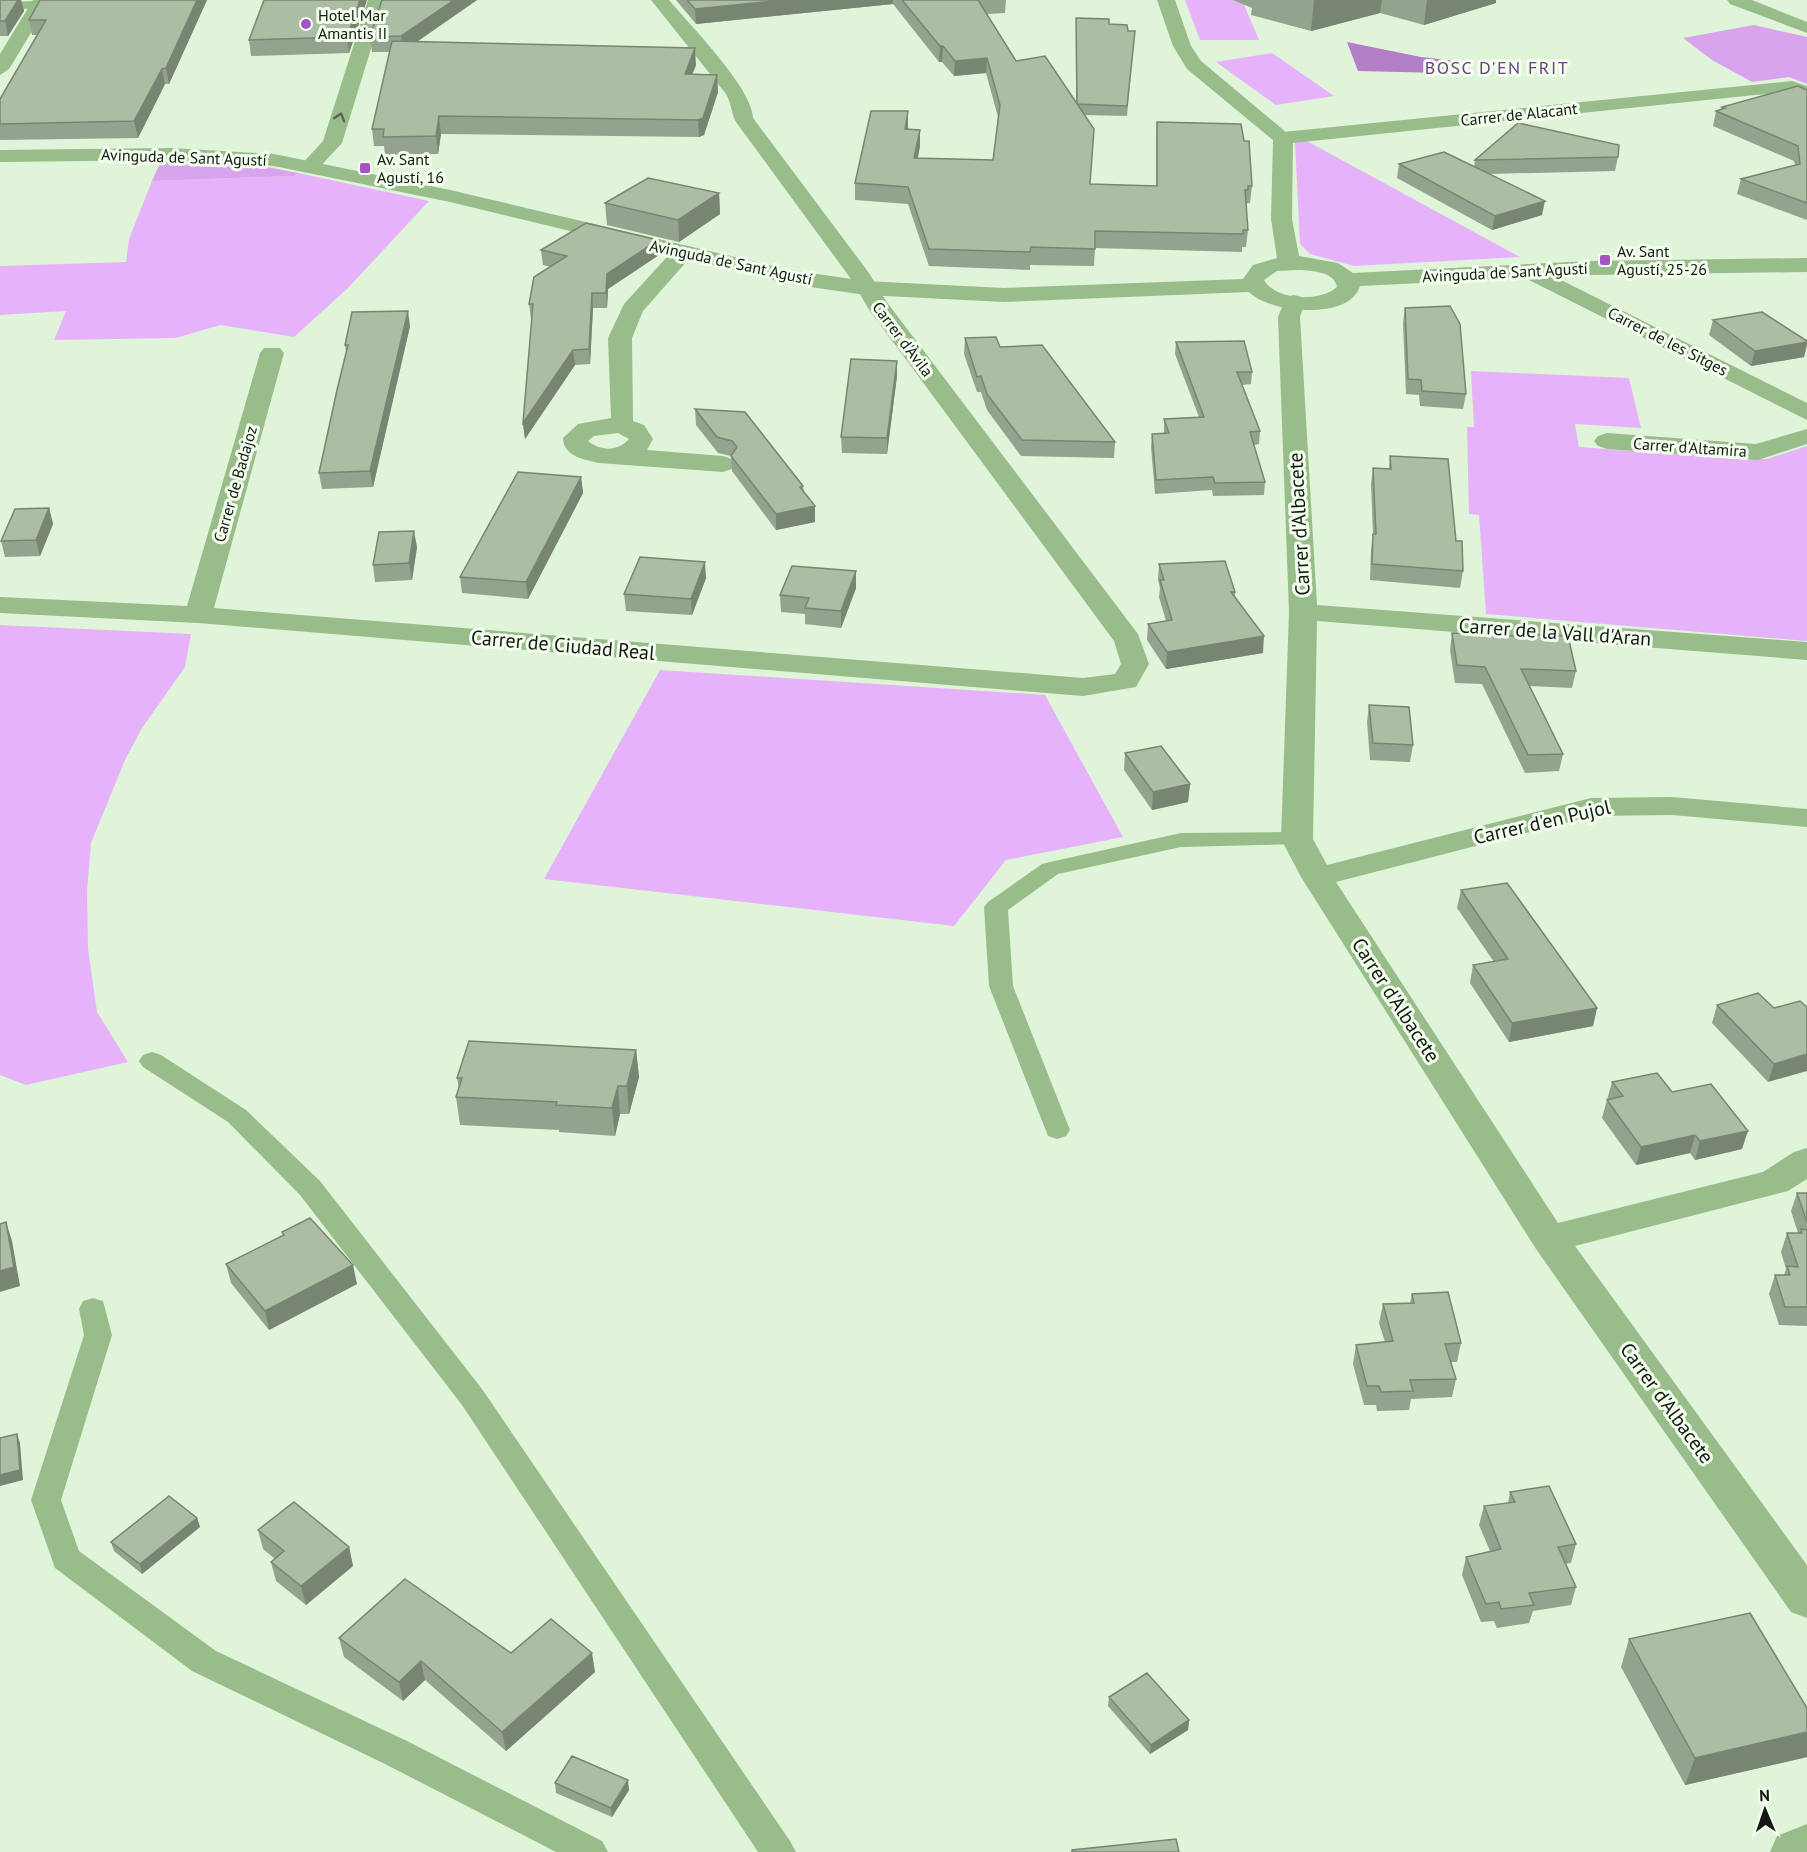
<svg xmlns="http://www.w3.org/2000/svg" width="1807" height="1852" font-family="'PT Sans',sans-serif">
<rect width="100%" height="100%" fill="#e0f4d9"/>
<path fill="#e6b3fb" d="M1185 0H1242L1259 40H1200Z
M1272 53 1334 96 1276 105 1216 62Z
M1305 140 1520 257 1354 266 1310 254 1300 244 1295 142Z
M298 173 429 201 348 288 294 337 220 325 176 338 54 340 66 311 0 315V266L126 262 129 239 152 181 294 176Z
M1471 371 1629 378 1641 428 1575 424 1579 447 1743 459H1767L1807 446V641L1486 614 1479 515 1469 514 1467 427H1474Z
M0 625 191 634 185 667 142 728 125 760 91 843 87 891 88 949 97 1012 128 1062 26 1085 0 1075Z
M660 670 1045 695 1123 837 1006 860 954 926 544 879Z"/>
<path fill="#d9a4ee" d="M1754 25 1807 37V84L1789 77 1752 82 1712 60 1683 38Z
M161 161 252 164 298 173 294 176 152 181Z"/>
<path fill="#b27fc7" d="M1347 42 1421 57 1465 62 1442 73 1358 71Z"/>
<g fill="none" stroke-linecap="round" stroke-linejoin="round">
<path fill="#99bd8a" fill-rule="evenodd" d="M39 1 44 2V8L0 10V2Z
M1297 832 1305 834 1308 839 1305 844 1181 847 1058 874 1008 910 1013 986 1070 1130 1066 1136 1057 1139 1048 1136 989 986 984 907 988 902 1042 864 1050 862 1181 833Z
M152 1052 161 1055 246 1110 320 1181 482 1389 790 1841 796 1852H758L462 1405 300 1195 228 1122 143 1067 139 1061 143 1055Z
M93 1298 103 1301 112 1335 61 1500 79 1551 216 1651 407 1741 602 1841 608 1852H556L383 1763 192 1671 55 1568 31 1500 84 1335 79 1309 83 1301Z"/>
<path fill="#99bd8a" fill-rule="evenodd" d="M33 0H51L9 69 0 75V54Z
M368 0H386L342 143 317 170H303L300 166 323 141Z
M651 0H669C690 25 753 89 753 118L869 273 886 301 1138 634 1149 664 1136 687 1083 696 198 623 0 613V597L187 606 260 353 264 348H280L284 353 214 608 1083 678 1115 674 1121 664 1114 641 868 308 851 279 736 122C732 116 732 105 726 94Z
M1727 0H1752L1807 22V33L1730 4Z
M1792 81 1807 86V98L1790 93 1755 95 1283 144 1276 142 1273 138 1276 134 1283 132Z
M684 245 692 247 695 252 643 311 632 338 633 421 644 425 653 439 647 450 723 456 732 459 736 464 732 469 723 472 599 463C585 460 563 456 563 438L578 424 611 418 608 338 624 304 676 247ZM618 433 629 439C618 452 600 451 588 441L594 436Z
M1529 264 1807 403V420L1521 276 1518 271 1521 266Z
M1294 295 1302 297 1305 302 1300 317 1317 605 1807 642V660L1317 621 1313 839 1327 865 1591 798 1672 797 1807 809V827L1672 815 1592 816 1336 882 1558 1223 1763 1172 1794 1152 1807 1148V1179L1788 1191 1575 1246 1807 1565V1618L1791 1612 1536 1249 1301 877 1281 839 1289 612 1278 317 1286 297Z
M1807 429V444L1758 460 1607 449 1598 446 1594 441 1598 436 1607 433 1756 444Z
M1807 1824V1852H1770L1777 1836Z"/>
<path fill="#99bd8a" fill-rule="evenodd" d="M1157 0H1175L1191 46 1201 61 1293 138 1292 219 1299 256 1338 263 1353 273 1590 261 1807 258V272L1590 275 1360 286C1350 321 1269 313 1249 292L1004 302 865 295 790 284 450 202 274 166 170 160 0 162V150L170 148 274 154 450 190 790 270 865 281 1004 288 1243 279 1253 265 1277 258 1271 219 1273 140 1187 69 1173 46ZM1299 270C1312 271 1334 271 1337 287 1321 302 1276 301 1264 280L1277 271Z"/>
</g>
<path fill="#93a38d" d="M0 0H21L24 11 8 36H0Z
M207 0 169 84H165L138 138 0 140V99L37 35H32L29 20Z
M264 0H367L349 53 251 56 249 40Z
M382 0H477L417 42 696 65 692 74 717 75 718 92 704 135 699 137 441 134 438 154 385 155 384 146H374L372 129 390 52H372L370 37Z
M676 0H1006L1005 13 987 14 1016 61 1076 103V18L1109 24 1128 31H1135L1127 116 1084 115 1090 184 1156 186V138L1157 122 1252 186 1250 203H1247V207H1246L1248 230 1246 247H1242V252L1095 248 1094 266 1030 265V270L929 266 908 204 855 200V183L908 111V130H920V146L918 158 993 160 998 117 986 73 954 76 942 62H939L893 4 696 24Z
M1233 0H1496V3L1424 25 1380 13 1311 31 1251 15 1252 8Z
M1807 90V220L1737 194 1741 179 1795 165 1794 161 1713 126 1716 111 1721 109 1722 107Z
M1618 157 1615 171 1488 174 1542 215 1492 230 1397 178 1399 164 1474 167 1475 160Z
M719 193 720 214 679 242 607 225 605 203Z
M541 250 659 255 608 289 607 308H593L590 364 575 365 525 439 523 423 532 319H531L529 304 551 267 543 265Z
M1405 308 1466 394 1463 409 1420 406 1419 395 1406 394 1403 323Z
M1713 320 1807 341V346L1804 357 1751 366 1709 335Z
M410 326 373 487 322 489 319 473 346 352 345 345Z
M965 338 1000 347 1115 442 1114 458 1021 456 987 410 981 392H977L964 354Z
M1176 342 1252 372 1251 384 1242 385 1260 431 1259 444 1254 445 1265 482 1264 495 1213 496 1212 490 1155 494 1151 447 1152 434H1164V419L1199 417 1175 354Z
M897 376 887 454 842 453 841 437Z
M695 409 803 486 804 492 815 522 776 530 732 471 731 456 718 453 696 425Z
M1390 456 1456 541 1463 571 1460 588 1370 580 1371 550 1373 534 1371 484 1373 468 1389 469Z
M581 477 583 493 528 599 462 593 460 577Z
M49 508 53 524 40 556 5 557 1 541Z
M417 547 412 580 375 582 373 565Z
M1159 564 1235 592V597L1263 653 1166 669 1147 640 1148 624 1166 621 1159 597 1160 588 1158 580Z
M706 578 692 615 626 611 624 594Z
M856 588 841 628 805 624V614L781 612 780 595Z
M1452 633 1516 636 1517 634 1576 671 1572 688 1530 686 1563 754 1559 771 1525 773 1482 684 1455 683 1450 650Z
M1369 705 1413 745 1410 762 1370 760 1367 722Z
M1125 753 1190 784 1188 802 1152 810 1124 770Z
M1461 890 1597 1008 1593 1026 1509 1042 1470 983 1473 965 1494 962 1457 908Z
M1717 1005 1774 1008 1807 1007 1768 1082 1712 1023Z
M636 1050 639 1077 629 1114H620L615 1136 559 1132V1130L460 1125 456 1097 459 1089 457 1078Z
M1612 1082 1672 1092 1742 1149 1695 1160 1690 1153 1636 1165 1602 1118Z
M1797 1193H1807V1326L1779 1325 1769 1294 1775 1275H1784L1786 1269 1781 1252 1787 1233H1798L1791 1211Z
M282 1232 357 1284 269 1330 231 1283 226 1264 283 1236Z
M1412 1294 1461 1343 1457 1362H1451L1456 1379 1452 1397 1411 1399 1409 1410 1377 1411 1376 1405H1364L1353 1364 1356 1345 1385 1342 1379 1323 1383 1304 1410 1303Z
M1510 1492 1576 1544 1571 1563 1565 1564 1576 1587 1571 1605 1533 1611 1529 1623 1497 1628 1494 1621 1481 1622 1462 1575 1466 1557 1490 1551 1479 1525 1484 1506 1508 1503Z
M197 1518 200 1527 142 1574 114 1551 111 1542Z
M258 1530 349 1547 353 1566 306 1605 276 1581 271 1562 275 1559 263 1549Z
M339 1638 511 1653 595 1672 506 1751 425 1680 403 1701 344 1657Z
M1629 1639 1807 1732V1757L1685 1785 1621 1667Z
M1109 1697 1189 1720 1188 1730 1150 1754 1108 1706Z
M555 1783 629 1790 612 1817 556 1793Z"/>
<path fill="#788573" d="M18 0H21L24 11 8 36 5 21Z
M197 0H207L169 84 166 68Z
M360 0H367L349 53 347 37Z
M454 0H477L403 51 401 36Z
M783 0H893V4L696 24 695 9Z
M1314 0H1382L1380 13 1311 31Z
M1427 0H1496V3L1424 25Z
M940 46H943L942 62H939Z
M695 48 696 65 686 91 685 74Z
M987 58 986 73 954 76 955 61Z
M162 69 165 84 138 138 134 121Z
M717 75 718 92 704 135 699 137 698 120Z
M908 111V128L905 146V129Z
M439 116 441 134 438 154 436 136Z
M920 130V146L914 174V158Z
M719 193 720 214 679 242 678 220Z
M1545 201 1542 215 1492 230 1495 216Z
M658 240 659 255 608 289 607 308 606 293 607 274Z
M592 293 593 308 590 364 589 349Z
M408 311 410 326 373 487 370 471Z
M1807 342 1804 357 1751 366 1755 351Z
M573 350 575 365 525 439 523 423Z
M897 361V376L887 454V438Z
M581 477 583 493 528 599 526 582Z
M815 506V522L776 530V514Z
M49 508 53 524 40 556 36 540Z
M414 531 417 547 412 580 409 563Z
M705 562 706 578 692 615 691 599Z
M856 571V588L841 628V611Z
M1264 636 1263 653 1166 669 1167 652Z
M1190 784 1188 802 1152 810 1153 792Z
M1597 1008 1593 1026 1509 1042 1512 1023Z
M636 1050 639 1077 629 1114 627 1086Z
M1807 1054V1071L1768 1082 1774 1064Z
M618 1086 620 1114 615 1136 612 1108Z
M1748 1131 1742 1149 1695 1160 1700 1141Z
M1695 1135 1690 1153 1636 1165 1641 1147Z
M6 1222 12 1241 20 1286 0 1292V1271Z
M353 1265 357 1284 269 1330 265 1311Z
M17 1434 20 1443 23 1480 0 1486V1475Z
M197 1518 200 1527 142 1574 140 1564Z
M349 1547 353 1566 306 1605 301 1586Z
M592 1653 595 1672 506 1751 502 1732Z
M421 1661 425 1680 403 1701 399 1682Z
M1189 1720 1188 1730 1150 1754 1151 1745Z
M1807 1732V1757L1685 1785 1695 1758Z
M628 1780 629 1790 612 1817 611 1808Z"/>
<path fill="#abbea4" stroke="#788573" stroke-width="1.5" d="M0 0H18L5 21H0Z
M40 0H197L166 68 162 69 134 121 0 124V99L46 20H29Z
M264 0H360L347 37 249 40Z
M382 0H454L401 36 370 37Z
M687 0H783L695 9Z
M902 0H978L1016 61 1045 56 1094 129 1090 184 1157 186V122L1241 124 1244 141H1249L1252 186H1248V190H1245L1248 230H1243V234L1095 231V249L1031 247 1030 252 929 249 908 187 855 183 871 111H908L905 129 920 130 914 158 993 160 1000 105 987 58 955 61 943 46H940Z
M1076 18 1109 19V24L1127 25 1128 31H1135L1127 106 1077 104Z
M392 41 695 48 685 74 717 75 703 118 698 120 439 116 436 136 383 137 384 129H372Z
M1798 86 1807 90V203L1741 179 1800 164 1798 146 1716 111 1725 108 1722 107Z
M1518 123 1619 145 1618 157 1475 160Z
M1444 152 1545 201 1495 216 1399 164Z
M648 178 719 193 678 220 605 203Z
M586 223 658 240 607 274 606 293H592L589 349 573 350 523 423 533 304H529L534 277 567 256 541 250Z
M1450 306 1460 324 1466 394 1422 391 1421 380 1408 379 1405 308Z
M408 311 370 471 319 473 337 390 348 345H345L352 312Z
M1762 312 1807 341V342L1755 351 1713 320Z
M996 337 1000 347 1042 345 1115 442 1022 440 987 394 981 376 977 377 965 338Z
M1244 341 1252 372H1237L1260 431 1250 432 1265 482 1215 483 1213 477 1156 480 1152 434 1169 433 1164 419 1204 417 1176 342Z
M851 359 897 361 887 438 841 437Z
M695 409 745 412 803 486 800 487 815 506 776 514 731 456 737 447 732 441 717 437Z
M1390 456 1448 459 1456 541H1462L1463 571 1372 564 1373 534H1376L1373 468 1391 469Z
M518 472 581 477 526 582 460 577Z
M49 508 36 540 1 541 15 509Z
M414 531 409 563 373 565 379 532Z
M640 557 705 562 691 599 624 594Z
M1225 561 1235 592H1231L1264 636 1167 652 1148 624 1172 620 1160 580H1164L1159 564Z
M792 566 856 571 841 611 805 608 809 598 780 595Z
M1452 633 1517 636V634L1568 636 1576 671 1521 669 1563 754 1528 755 1485 667 1457 665Z
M1369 705 1409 707 1413 745 1373 743Z
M1161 746 1190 784 1153 792 1125 753Z
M1507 883 1597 1008 1512 1023 1473 965 1508 959 1461 890Z
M1758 993 1774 1008 1800 1001 1807 1007V1054L1774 1064 1717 1005Z
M469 1041 636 1050 627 1086H618L612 1108 556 1105 557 1102 456 1097 462 1078H457Z
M1657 1073 1672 1092 1711 1084 1748 1131 1700 1141 1695 1135 1641 1147 1607 1100 1623 1096 1612 1082Z
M1797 1193H1807V1222Z
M310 1218 353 1265 265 1311 226 1264 284 1235 282 1232Z
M6 1222 14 1267 0 1271V1224Z
M1801 1229 1807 1230V1307H1785L1775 1275H1790L1787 1266 1798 1267 1787 1233H1802Z
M1448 1292 1461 1343 1445 1344 1456 1379 1410 1380 1413 1391 1381 1392 1379 1386H1367L1356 1345 1393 1341 1383 1304 1414 1303 1412 1294Z
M17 1434 20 1470 0 1475V1438Z
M1549 1486 1576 1544 1558 1547 1576 1587 1529 1593 1534 1605 1501 1609 1499 1602 1486 1604 1466 1557 1501 1549 1484 1506 1515 1502 1510 1492Z
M169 1496 197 1518 140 1564 111 1542Z
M294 1502 349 1547 301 1586 271 1562 284 1551 258 1530Z
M405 1579 511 1653 551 1619 592 1653 502 1732 421 1661 399 1682 339 1638Z
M1750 1613 1807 1708V1732L1695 1758 1629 1639Z
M1147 1673 1189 1720 1151 1745 1109 1697Z
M572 1756 628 1780 611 1808 555 1783Z
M1176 1839 1179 1852H1072V1850Z"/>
<defs><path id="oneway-chevron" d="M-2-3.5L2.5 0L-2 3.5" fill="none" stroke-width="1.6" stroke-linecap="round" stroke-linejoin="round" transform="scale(1.5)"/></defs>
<use stroke="#566b4d" href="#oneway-chevron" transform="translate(340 117) rotate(-73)"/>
<g fill="#a654c4" stroke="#f3feee" stroke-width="2">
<circle cx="306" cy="24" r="6"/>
<rect x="359" y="162" width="12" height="12" rx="3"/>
<rect x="1599" y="254" width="12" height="12" rx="3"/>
</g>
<g text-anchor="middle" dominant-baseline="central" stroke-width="6" stroke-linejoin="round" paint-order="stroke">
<g font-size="16" fill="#131910" stroke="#f3feee" text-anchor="start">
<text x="318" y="15">Hotel Mar<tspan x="318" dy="18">Amantis II</tspan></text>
<text x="377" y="159">Av. Sant<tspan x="377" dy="18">Agustí, 16</tspan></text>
<text x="1617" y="251">Av. Sant<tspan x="1617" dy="18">Agustí, 25-26</tspan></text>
</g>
<g font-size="16" fill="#131910" stroke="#f3feee">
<text transform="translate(1519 114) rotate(-6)">Carrer de Alacant</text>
<text transform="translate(184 157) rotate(2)">Avinguda de Sant Agustí</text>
<text transform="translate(731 262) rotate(12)">Avinguda de Sant Agustí</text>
<text transform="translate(1505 272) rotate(-3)">Avinguda de Sant Agustí</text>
<text transform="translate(903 339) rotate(53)">Carrer d'Àvila</text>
<text transform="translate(1668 341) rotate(27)">Carrer de les Sitges</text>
<text transform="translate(1690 447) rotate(4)">Carrer d'Altamira</text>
<text transform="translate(235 484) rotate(-74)">Carrer de Badajoz</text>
</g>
<g font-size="18" letter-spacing="1.5" fill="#6c437b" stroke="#f3feee">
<text x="1497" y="67">BOSC D'EN FRIT</text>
</g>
<g font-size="20" fill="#131910" stroke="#f3feee">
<text transform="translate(1299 524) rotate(-93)">Carrer d'Albacete</text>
<text transform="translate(1555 632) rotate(4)">Carrer de la Vall d'Aran</text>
<text transform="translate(563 645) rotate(5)">Carrer de Ciudad Real</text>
<text transform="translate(1542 822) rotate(-13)">Carrer d'en Pujol</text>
<text transform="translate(1396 1000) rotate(57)">Carrer d'Albacete</text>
<text transform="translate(1667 1403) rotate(54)">Carrer d'Albacete</text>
</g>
</g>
<g transform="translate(1765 1810) rotate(358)" stroke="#f3feee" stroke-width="4.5" paint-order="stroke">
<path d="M0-4.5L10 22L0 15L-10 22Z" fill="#131910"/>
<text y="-9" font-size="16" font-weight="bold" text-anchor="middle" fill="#131910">N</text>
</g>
</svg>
